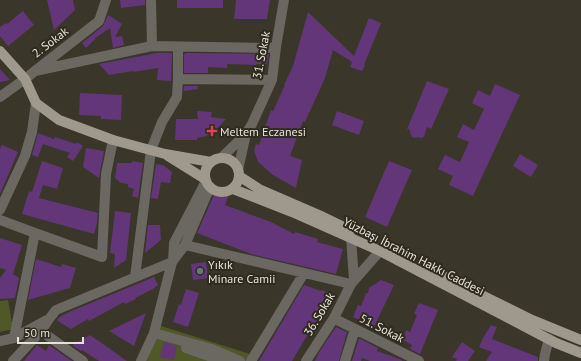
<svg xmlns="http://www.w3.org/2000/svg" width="581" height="361" font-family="'PT Sans',sans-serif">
<rect width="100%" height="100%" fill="#3a3629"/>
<path fill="#4f5826" d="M8 300 13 329 0 332V301Z
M158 325 250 354 247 361H147Z"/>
<path fill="#623678" d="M47 0H73L75 10 54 30Z
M120 0H145V5L121 8Z
M177 0H223V8H177Z
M236 0H270L267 19H234Z
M23 11 34 25 8 46 0 36V27L6 23 7 24Z
M308 12 354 56 369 18 381 23 364 65 365 66 362 71 350 67 352 62 333 50 325 78 305 122 303 121 290 156 302 160 296 188 273 175 258 162 254 150 256 144 259 145 271 110 273 111 285 85H284L293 66Z
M108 15 113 18 122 24 115 37 122 36 124 45 113 48 110 28 95 38V39L86 48 82 43 103 26Z
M157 53H172L171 81 157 80 158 68 133 72V71L109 75 99 64Z
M187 53 269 54 267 64H256V65L227 64V68L208 67V73H184V54Z
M0 69 10 80 0 82Z
M427 81 449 89 431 129 427 127 424 137 421 138 418 137 415 138 412 137 409 129H407Z
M495 84 520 95 473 196 449 185 453 176 438 169 445 155 460 162 469 142 457 137 463 124 474 130 484 109 472 103 478 90 490 96Z
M184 86H197L198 89 184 91Z
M80 93 122 95 121 120 101 119V116L79 115Z
M197 111 212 112 211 117 226 119 216 130 206 136 197 138V140H175L176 119H198Z
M337 111 364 121 359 135 332 125Z
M38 133 54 139 55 137 76 144 77 142 83 146 73 161 67 157 70 153 43 144 38 157 32 155Z
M2 145 18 152 0 194V149Z
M86 148 104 151 99 178 83 167Z
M520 154 538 165 531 177 513 166Z
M42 161 63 168 57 189 43 185 39 198 98 213 97 223 94 234 22 214 29 191 32 192Z
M132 161 143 163 138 198 132 196 134 189 128 187V184L121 183 115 178 117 163H132Z
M389 161 412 170 387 227 365 217Z
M156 164 163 165 172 172 170 183 161 182 158 199 151 198Z
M215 194 229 195 225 205 271 222 294 234 295 232 318 239 317 242 343 249 336 274 251 254 197 233 214 195Z
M115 211 131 213 126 260 114 268 115 254 110 253Z
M148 225H160L161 240 145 253Z
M0 238 22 245 13 274 19 278 15 298 0 299V278L6 270 0 268Z
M36 259 61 267 62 264 76 268 70 288 28 300Z
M206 262 208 278 193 280 191 264Z
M154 277 158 285 153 289 135 298 136 299 125 304 124 302 89 321 88 319 71 329 61 323 57 320 60 317 69 312Z
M381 280 394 285 374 327 353 317 358 305 361 306 366 293H368L369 288Z
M304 285 321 291 322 290 332 294 292 361H259Z
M186 289 199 293 188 327 173 322 179 304 181 305Z
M419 303 438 310 420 354 410 349 412 345 403 340 406 330 410 332 417 315 414 314Z
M146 313 134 346 109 331Z
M491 325 497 327 492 339 538 357V361H486L492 352 479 347 483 338Z
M336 327 347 332 339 361H315L319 352Z
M90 335 103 344 127 361H99L82 350 81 351 73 346 75 341 77 342Z
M359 338 378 348 377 351 402 360V361H370L362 358 361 361H352Z
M164 342 177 346 174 360 160 357Z
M462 342 475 351 468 361H456L457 359 452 357Z
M37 345 46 351 49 345 72 361H24L31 352Z"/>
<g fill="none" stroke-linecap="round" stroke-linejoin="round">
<path stroke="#6b6862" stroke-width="10" d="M151 0 152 46
M35 71 152 46 270 48 276 47
M178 79 272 80
M0 97 25 79 35 71 99 21 106 0
M221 158 246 134 252 124 272 80 276 47 284 0
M238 170 246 134
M0 210 25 156 32 132 36 103
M0 220 35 233
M351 237 354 280
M185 245 351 284
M173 261 174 243 206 181
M135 277 151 150 162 122 177 97 178 79V47
M334 318 339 321 419 361
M41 331 83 361
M154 333 172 262
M14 338 35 233 102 257 106 174 113 140
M0 341 14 338 47 320
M186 345V348L223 361
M13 361 41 331 49 319 56 310 172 262 185 245 210 187
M141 361 154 333 212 349 240 361
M251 361 304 273
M306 361 334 318 351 284 380 251
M345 361 355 329
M544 361 545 354 549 339"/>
<path stroke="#9f988d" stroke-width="10" d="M0 51 25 79 36 103 59 120 113 140 165 154 211 162
M168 156 205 179
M205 175a17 17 0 1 1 34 0a17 17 0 1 1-34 0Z
M239 176 259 189 319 215 350 230
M233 189 292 212 380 251 556 343 581 353
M429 269 532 320 581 340"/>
</g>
<path fill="#e0444e" stroke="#302b1f" stroke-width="1.5" d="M210 125h4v4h4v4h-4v4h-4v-4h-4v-4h4z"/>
<circle fill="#6b7280" stroke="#302b1f" stroke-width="1.5" cx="200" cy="271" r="4"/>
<g text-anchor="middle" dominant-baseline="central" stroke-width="4" stroke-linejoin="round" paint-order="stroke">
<g font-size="12" fill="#e5e2da" stroke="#302b1f">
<text transform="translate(50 42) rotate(-38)">2. Sokak</text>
<text transform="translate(261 55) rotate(-79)">31. Sokak</text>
<text transform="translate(414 256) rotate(27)">Yüzbaşı İbrahim Hakkı Caddesi</text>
<text transform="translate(319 314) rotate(-59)">36. Sokak</text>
<text transform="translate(382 328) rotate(27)">51. Sokak</text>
</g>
<g font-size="12" fill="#e5e2da" stroke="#302b1f" text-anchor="start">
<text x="220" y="131">Meltem Eczanesi</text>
<text x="208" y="264">Yıkık<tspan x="208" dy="14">Minare Camii</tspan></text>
</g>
</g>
<path d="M18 337v6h65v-6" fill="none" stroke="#e5e2da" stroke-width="2"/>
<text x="24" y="337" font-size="12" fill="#e5e2da" stroke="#302b1f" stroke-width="3" paint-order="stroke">50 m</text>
</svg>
